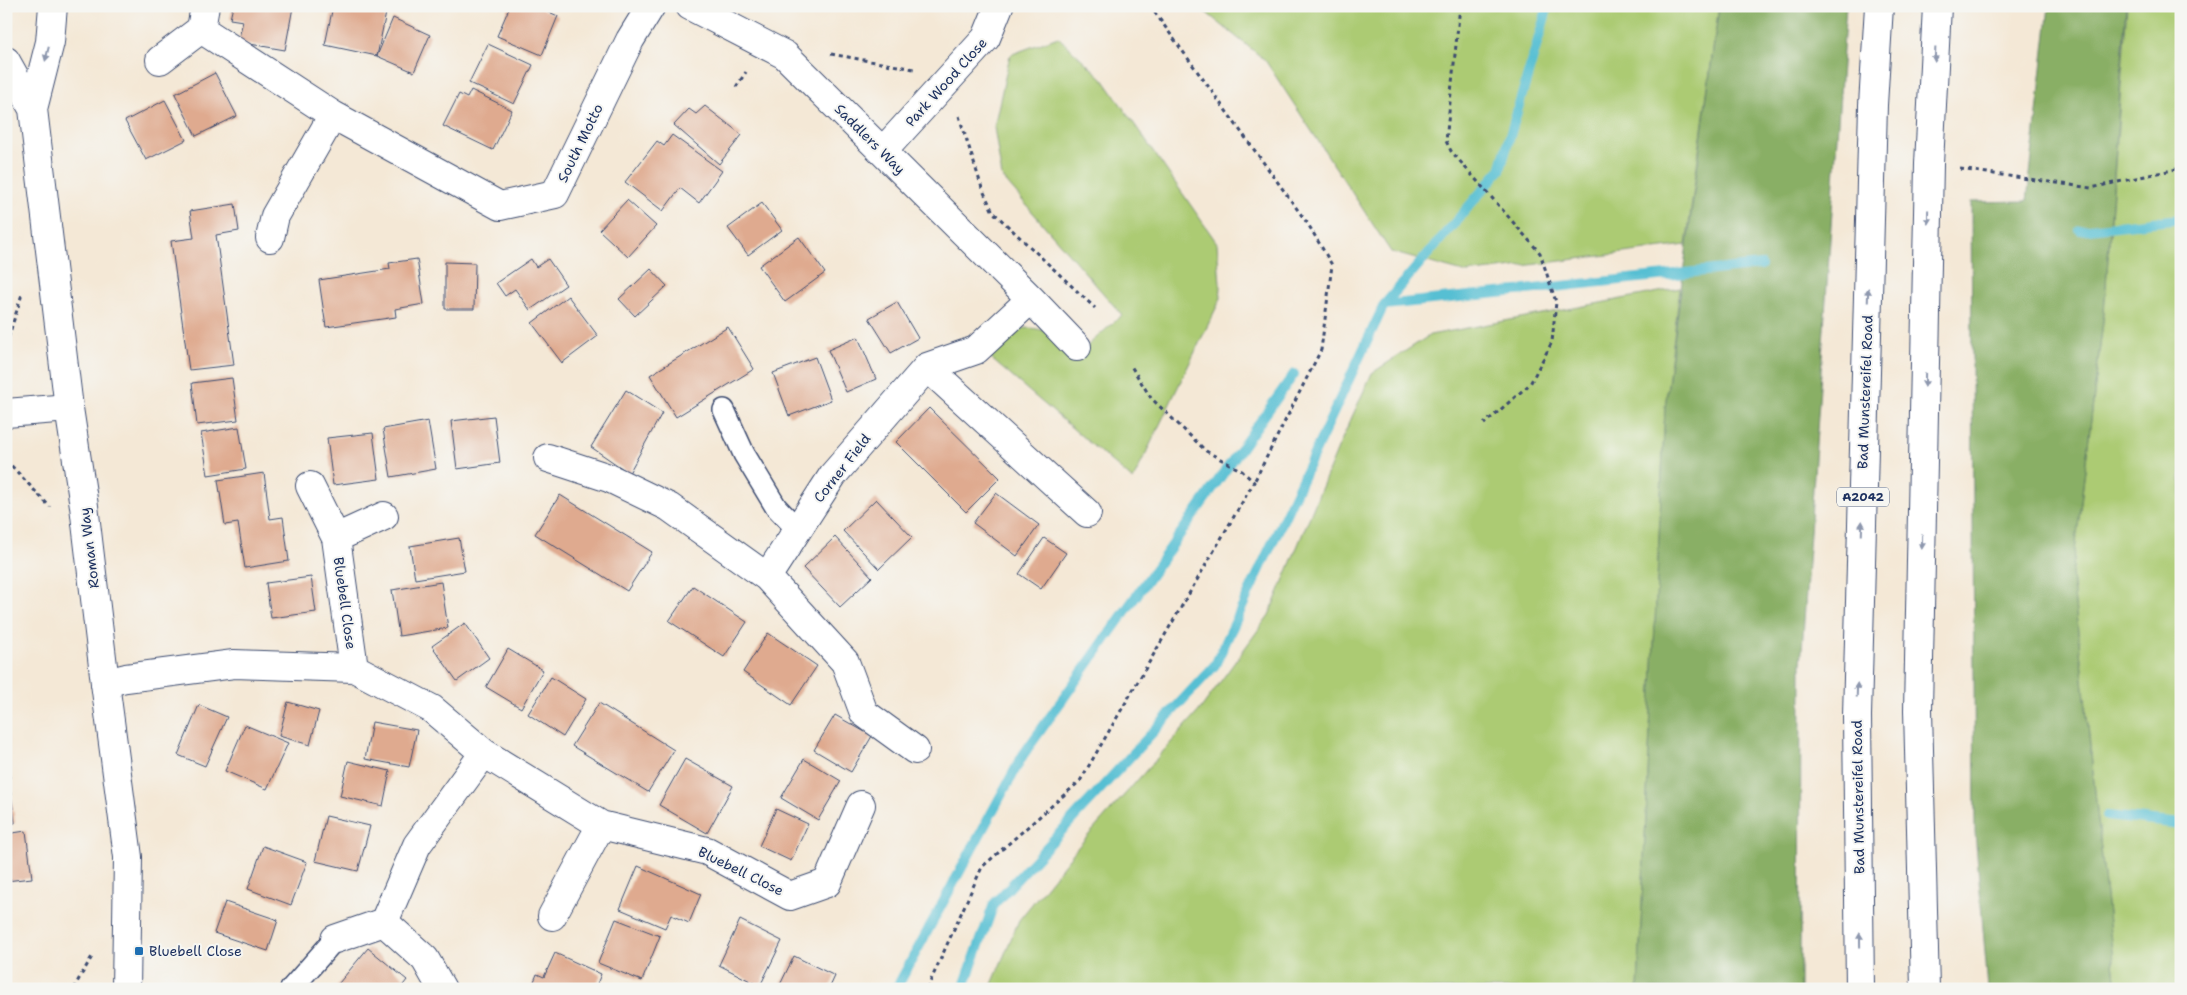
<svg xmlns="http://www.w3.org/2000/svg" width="2187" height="995" font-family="'Shantell Sans',sans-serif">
<rect width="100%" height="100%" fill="#f6f6f2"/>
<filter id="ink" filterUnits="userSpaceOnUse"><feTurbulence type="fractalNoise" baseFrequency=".02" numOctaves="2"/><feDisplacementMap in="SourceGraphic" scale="10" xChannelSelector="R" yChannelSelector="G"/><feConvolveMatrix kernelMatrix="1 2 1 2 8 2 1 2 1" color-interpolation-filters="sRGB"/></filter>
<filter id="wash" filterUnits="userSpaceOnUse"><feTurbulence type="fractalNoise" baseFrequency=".0096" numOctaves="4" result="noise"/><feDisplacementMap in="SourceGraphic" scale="20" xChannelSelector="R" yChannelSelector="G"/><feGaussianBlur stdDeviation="1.12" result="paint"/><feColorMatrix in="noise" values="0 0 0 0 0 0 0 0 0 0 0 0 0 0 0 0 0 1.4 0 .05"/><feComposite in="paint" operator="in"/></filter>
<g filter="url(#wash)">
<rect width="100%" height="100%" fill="#f4e8d6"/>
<path fill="#accb73" stroke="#647d68" d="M1198 6H1719L1686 245 1467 273 1391 252 1265 60Z
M2127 6H2181V989H2116L2072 576 2104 313Z
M1058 37 1103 79 1217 243 1221 298 1133 480 989 357 1005 332C1040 322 1051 332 1078 354L1122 315 1002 177 994 127 1010 55Z
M1680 288 1665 408 1638 989H990L1019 920 1078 847 1199 711 1269 615 1341 441 1372 373 1430 335Z"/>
<path fill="#89af65" stroke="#526f62" d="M1719 6H1846L1801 665 1800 989H1638L1665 408Z
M2049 6H2126L2104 313 2072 576 2116 989H1988L1975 832 1971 202 2027 201Z"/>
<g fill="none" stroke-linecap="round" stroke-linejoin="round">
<path stroke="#56bfd3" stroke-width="10" d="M2080 230 2181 219
M1384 305 1761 265
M2107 816 2181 824
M896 989 1023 755 1294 374
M963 989 994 904 1215 665 1384 305 1500 170 1548 6"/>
</g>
<g id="blocks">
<path fill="#dfaa8f" d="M233 6 293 7 285 50 238 42 243 21 230 19Z
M333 6 387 8 377 56 393 18 430 35 414 72 377 56 325 45Z
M510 6H535L558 16 542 55 497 36Z
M488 44 533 65 514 104 469 83Z
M215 73 237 116 196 136 175 94Z
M471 90 512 110 493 150 443 126 459 94 467 98Z
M165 100 186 140 146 160 125 121Z
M705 106 742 135 719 164 674 125 689 109 696 114Z
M672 135 722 171 699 203 680 188 663 211 625 182 657 141 664 146Z
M627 200 656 226 628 257 599 230Z
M762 203 782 230 748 255 728 228Z
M235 204 239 231 216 235 234 365 189 370 171 241 194 238 190 211Z
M799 237 825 273 785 302 759 266Z
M417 259 424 304 395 309 396 317 326 327 319 280 390 269 389 263Z
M531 259 536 267 548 259 566 285 530 310 515 289 505 296 496 283Z
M445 262 475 263 474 309H445Z
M651 269 667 286 635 316 619 299Z
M568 296 598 336 562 363 532 323Z
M897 302 918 338 891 353 869 318Z
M728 327 754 369 676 417 650 375Z
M858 337 876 379 846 392 828 350Z
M815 357 831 400 789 416 773 373Z
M232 378 238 420 197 425 192 383Z
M626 390 662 413 629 473 591 447Z
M929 408 1000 478 966 512 896 442Z
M494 416 500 463 457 469 451 421Z
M428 421 436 469 391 477 383 429Z
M239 427 246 469 208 475 201 433Z
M373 433 379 479 333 485 327 438Z
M264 473 270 519 283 517 289 561 245 568 238 523 225 525 218 480Z
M996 493 1039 525 1017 556 973 523Z
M560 495 652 552 627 591 535 534Z
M876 499 912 537 879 569 843 531Z
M835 537 872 577 840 607 803 568Z
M459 538 465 571 415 579 410 546Z
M1044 538 1066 553 1041 589 1019 574Z
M311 577 316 612 271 618 266 583Z
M441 582 448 628 399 636 392 590Z
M693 586 747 622 724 657 669 621Z
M465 623 489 658 457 681 432 646Z
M768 633 817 666 791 705 743 672Z
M508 649 543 670 521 708 486 687Z
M551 677 586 699 563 737 528 714Z
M288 702 319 711 310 745 279 736Z
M599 703 674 750 648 792 572 746Z
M199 705 227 717 205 766 178 755Z
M835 715 872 736 851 772 814 750Z
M372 722 417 730 409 767 365 759Z
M245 725 288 743 267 789 225 771Z
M7 758 10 778 6 779V759Z
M685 759 733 786 707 833 659 805Z
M804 759 841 781 818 820 781 798Z
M348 761 390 771 383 806 340 796Z
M10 788 15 823 6 824V789Z
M776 809 808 824 791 861 759 846Z
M326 816 370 826 358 871 315 861Z
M26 831 32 878 6 881V834Z
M263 846 307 862 291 905 248 889Z
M638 866 701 894 689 923 671 915 665 928 620 909Z
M225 902 278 920 268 951 214 933Z
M616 919 660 936 642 981 598 963Z
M740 920 782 941 760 986 719 965Z
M368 948 407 980 400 989H334Z
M555 953 601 974 595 989H531L537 974 544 977Z
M794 956 835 976 829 989H778Z"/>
</g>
</g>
<g filter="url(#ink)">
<use href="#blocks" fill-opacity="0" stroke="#3c4b70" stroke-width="1"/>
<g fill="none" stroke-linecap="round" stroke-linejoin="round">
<defs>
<path id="service" d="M724 410 744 454 776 507 798 530
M291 989 335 939"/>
<path id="minor" d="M690 6 785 55 1031 299 1077 347
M201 29 333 115 500 206 555 194 630 40 651 6
M160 60 201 29 205 6
M883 151 986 38 999 6
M270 238 275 216 333 115
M927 367 1087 513
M6 413 69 408
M548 458 609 478 669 507 767 577 845 662 864 713 915 750
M310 486 336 538 354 668
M336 538 384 516
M767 577 833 475 927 367 976 350 1031 299
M105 683 126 678 234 664 354 668 432 709 484 753 601 825 707 851 790 896 827 883 861 805
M552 916 601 825
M384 922 425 959 442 989
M335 939 384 922 417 845 484 753"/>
<path id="tertiary" d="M53 6 50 42 33 109 69 408 84 506 105 683 128 857 126 989
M6 61 33 109"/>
<path id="primary" d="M1860 989 1857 716 1873 105 1879 6
M1925 989 1918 710 1929 164 1937 6"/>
</defs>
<use href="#service" stroke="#3c4b70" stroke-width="24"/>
<use href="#minor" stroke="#3c4b70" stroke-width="30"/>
<use href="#tertiary" stroke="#3c4b70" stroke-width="30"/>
<use href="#primary" stroke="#3c4b70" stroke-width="30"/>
<path stroke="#3c4b70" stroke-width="3" stroke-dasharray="4 4" stroke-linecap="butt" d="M1150 6 1308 224 1332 265 1321 350 1254 482
M1460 6 1446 141 1451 151 1540 253 1556 302 1552 342 1530 384 1484 424
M831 54 914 69
M736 87 746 72
M959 116 982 188 993 212 1095 308
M1960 169 2091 188 2181 168
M6 345 22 294
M6 460 50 507
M75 989 76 984 93 955
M927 989 982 867 1080 781 1254 482 1242 471 1206 451 1151 398 1131 366"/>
<use href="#service" stroke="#fff" stroke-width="21"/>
<use href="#minor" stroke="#fff" stroke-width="28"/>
<use href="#tertiary" stroke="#fff" stroke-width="28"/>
<use href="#primary" stroke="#fff" stroke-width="28"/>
</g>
<defs><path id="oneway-solid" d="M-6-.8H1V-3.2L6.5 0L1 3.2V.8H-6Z" transform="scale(1.25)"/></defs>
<g fill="#8d97ae">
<use href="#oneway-solid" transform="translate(47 54) rotate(104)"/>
<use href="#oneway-solid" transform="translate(1935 55) rotate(93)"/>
<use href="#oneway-solid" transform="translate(1928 217) rotate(91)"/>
<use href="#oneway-solid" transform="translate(1868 295) rotate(-88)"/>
<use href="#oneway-solid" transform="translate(1925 380) rotate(91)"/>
<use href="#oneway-solid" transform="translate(1862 528) rotate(-88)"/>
<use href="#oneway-solid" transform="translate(1922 542) rotate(91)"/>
<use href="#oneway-solid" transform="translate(1857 690) rotate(-88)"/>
<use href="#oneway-solid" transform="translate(1860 940) rotate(-91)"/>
</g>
</g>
<rect fill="#1f6fb2" stroke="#f6f6f2" stroke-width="2" x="134" y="946" width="10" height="10" rx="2.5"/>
<g text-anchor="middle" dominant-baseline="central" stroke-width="4" stroke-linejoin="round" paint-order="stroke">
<rect fill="#f6f6f2" stroke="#5d6b8a" stroke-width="1" x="1837" y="487.5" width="52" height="19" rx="4"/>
<g font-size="12" font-weight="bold" fill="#1b2f5e">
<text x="1863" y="497">A2042</text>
</g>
<g font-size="14" fill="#1b2f5e" stroke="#f6f6f2">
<text transform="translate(946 82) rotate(-48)">Park Wood Close</text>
<text transform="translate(870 139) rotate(45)">Saddlers Way</text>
<text transform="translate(580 143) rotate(-64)">South Motto</text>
<text transform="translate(1865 392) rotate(-88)">Bad Munstereifel Road</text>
<text transform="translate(842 468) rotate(-52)">Corner Field</text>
<text transform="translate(89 548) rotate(-97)">Roman Way</text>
<text transform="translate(345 603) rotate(82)">Bluebell Close</text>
<text transform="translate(1858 797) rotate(-91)">Bad Munstereifel Road</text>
<text transform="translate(741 871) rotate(26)">Bluebell Close</text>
</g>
<g font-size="14" fill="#1b2f5e" stroke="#f6f6f2" text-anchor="start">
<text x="149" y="951">Bluebell Close</text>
</g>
</g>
<rect width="2187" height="995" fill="none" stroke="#f6f6f2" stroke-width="25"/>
</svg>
